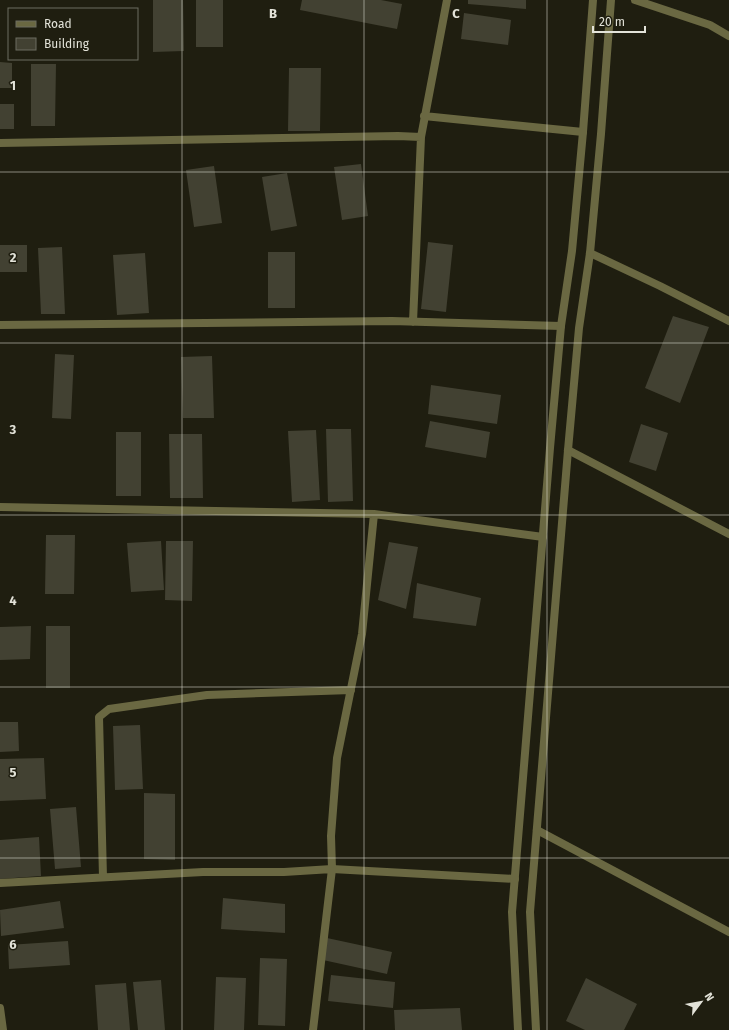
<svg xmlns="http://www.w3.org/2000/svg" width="729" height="1030" font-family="'Fira Sans',sans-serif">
<rect width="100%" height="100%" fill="#1f1e10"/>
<path fill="#424132" d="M153 0H183L184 51 153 52Z
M196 0H223V47H196Z
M302 0H381L402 4 397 29 300 10Z
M468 0H526V9L468 4Z
M464 13 511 20 508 45 461 39Z
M0 62 12 63V88H0Z
M31 64H56L55 126H31Z
M289 68H321L320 131H288Z
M0 104H14V129H0Z
M361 164 368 216 342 220 334 167Z
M214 166 222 223 194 227 186 170Z
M287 173 297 226 271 231 262 177Z
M428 242 453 245 446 312 421 309Z
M0 245H27V272H0Z
M62 247 65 314H41L38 248Z
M268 252H295V308H268Z
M145 253 149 313 117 315 113 255Z
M673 316 709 327 680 403 645 388Z
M55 354 74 355 71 419 52 418Z
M212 356 214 418H183L181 357Z
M431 385 501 395 497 424 428 414Z
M430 421 490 432 486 458 425 447Z
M641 424 668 433 656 471 629 462Z
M326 429H351L353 501 328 502Z
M316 430 320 500 292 502 288 431Z
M116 432H141V496H116Z
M169 434H202L203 498H170Z
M46 535H75L74 594H45Z
M161 541 164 590 131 592 127 543Z
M166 541H193L192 601 165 600Z
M389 542 418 547 406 609 378 600Z
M417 583 481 598 476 626 413 618Z
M31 626 30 659 0 660V627Z
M46 626H70V688H46Z
M0 722H18L19 751 0 752Z
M140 725 143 789 115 790 113 726Z
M44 758 46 799 0 801V759Z
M144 793 175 794V860L144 859Z
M76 807 81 867 55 869 50 809Z
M39 837 41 876 0 879V840Z
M223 898 285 904V933L221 929Z
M60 901 64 928 1 936 0 910Z
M327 938 392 952 387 974 323 960Z
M68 941 70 965 9 969 8 945Z
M260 958 287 959 285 1026 258 1025Z
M331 975 395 982 393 1008 328 1001Z
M216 977 246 978 244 1030H214Z
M586 978 637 1004 624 1030H585L566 1021Z
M161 980 165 1030H138L133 982Z
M126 983 130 1030H98L95 985Z
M460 1008 462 1030H395L394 1010Z"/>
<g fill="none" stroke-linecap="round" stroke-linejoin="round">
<path stroke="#6a6842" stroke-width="8" d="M635 0 710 25 729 36
M424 116 583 132
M0 143 398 136 421 137
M590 253 660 286 729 321
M413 322 421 137 447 0
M0 325 392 321 561 326
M568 450 729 534
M0 507 374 514 543 537
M537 830 729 932
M103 877 99 717 109 709 207 695 351 690
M0 883 203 872H284L332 869 515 879
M0 1008 3 1030
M313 1030 332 869 331 836 337 758 362 634 374 514"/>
<path stroke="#6a6842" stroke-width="8" d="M518 1030 512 912 550 448 561 326 572 251 583 132 593 0
M536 1030 530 912 568 450 579 328 590 253 601 134 611 0"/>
</g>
<path fill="none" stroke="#e3e3d9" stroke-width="1" stroke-opacity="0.55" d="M182 0V1030M364 0V1030M547 0V1030M0 172H729M0 343H729M0 515H729M0 687H729M0 858H729"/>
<g font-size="13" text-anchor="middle" font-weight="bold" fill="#e3e3d9" stroke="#1f1e10" stroke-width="3" stroke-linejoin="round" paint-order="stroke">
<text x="273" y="18">B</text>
<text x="456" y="18">C</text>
<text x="13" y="90">1</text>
<text x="13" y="262">2</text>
<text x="13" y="434">3</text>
<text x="13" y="605">4</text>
<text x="13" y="777">5</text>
<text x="13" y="949">6</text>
</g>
<rect x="8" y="8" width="130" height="52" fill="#1f1e10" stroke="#6d6d60"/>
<rect x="16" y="21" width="20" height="6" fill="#6a6842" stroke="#6d6d60"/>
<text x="44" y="28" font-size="12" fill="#e3e3d9">Road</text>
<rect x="16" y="38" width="20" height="12" fill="#424132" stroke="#6d6d60"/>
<text x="44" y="48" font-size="12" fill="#e3e3d9">Building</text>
<g transform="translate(701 1002) rotate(58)" stroke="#1f1e10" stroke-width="3" paint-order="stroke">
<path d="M0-3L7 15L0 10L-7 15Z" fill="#e3e3d9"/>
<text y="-6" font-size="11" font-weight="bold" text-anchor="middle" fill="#e3e3d9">N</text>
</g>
<path d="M593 26v6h52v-6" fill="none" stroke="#e3e3d9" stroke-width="2"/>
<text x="599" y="26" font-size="12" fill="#e3e3d9" stroke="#1f1e10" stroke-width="3" paint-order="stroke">20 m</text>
</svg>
